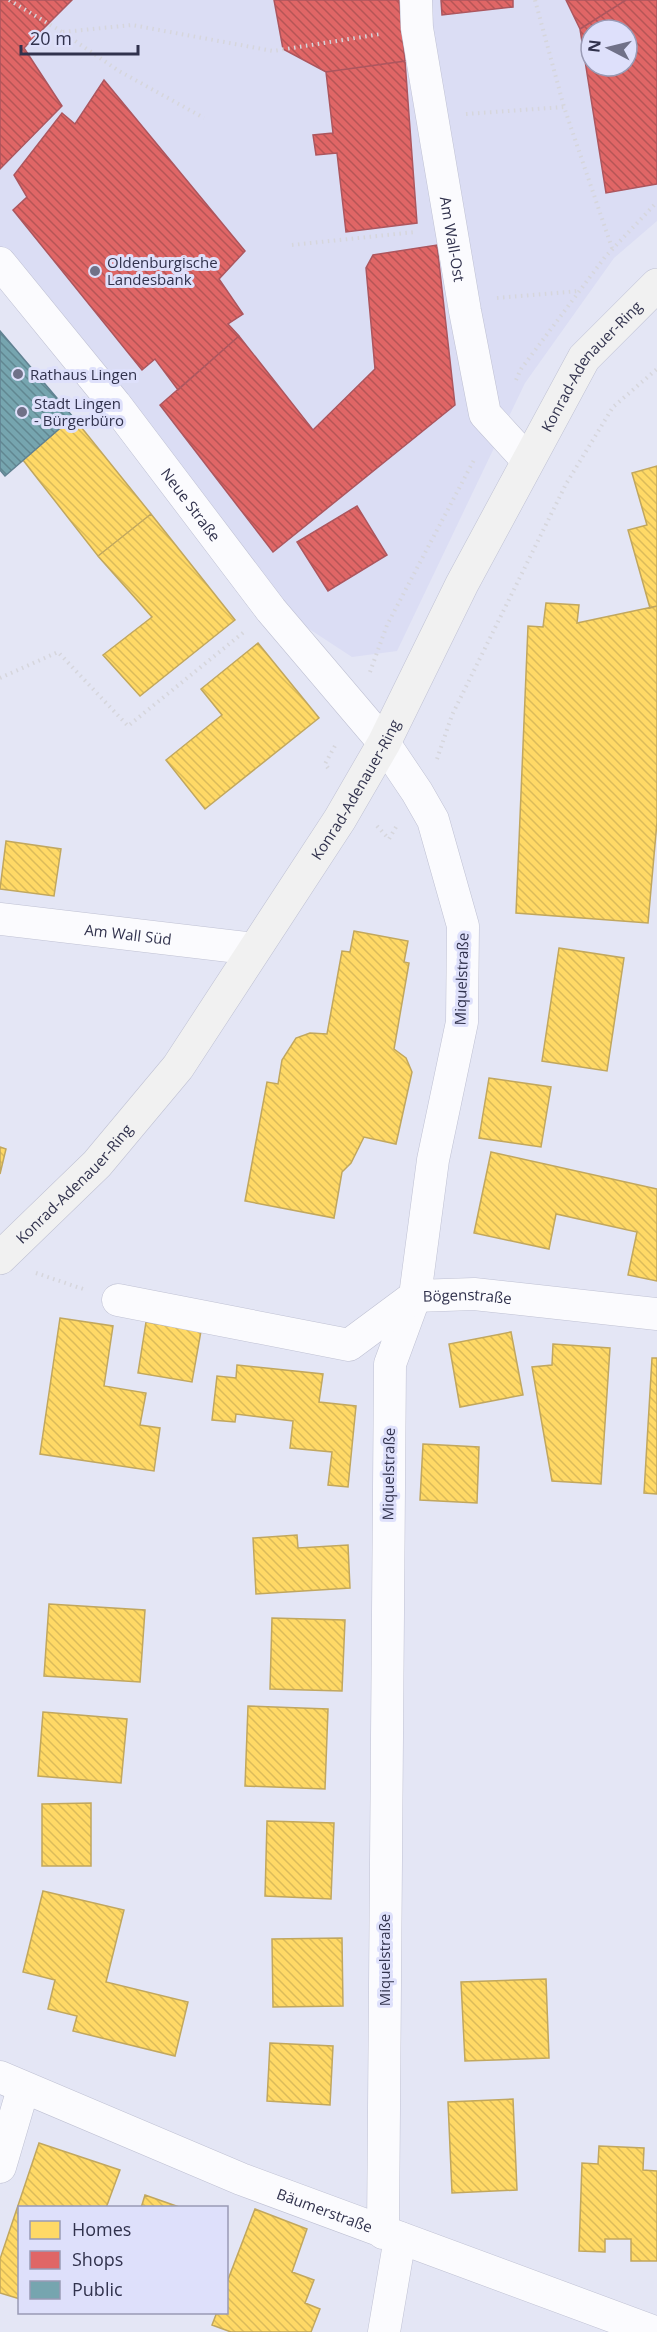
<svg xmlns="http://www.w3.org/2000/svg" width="657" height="2332" font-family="'Open Sans',sans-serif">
<defs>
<pattern id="homes-back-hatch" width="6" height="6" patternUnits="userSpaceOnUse" patternTransform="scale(1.5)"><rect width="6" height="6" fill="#ffd966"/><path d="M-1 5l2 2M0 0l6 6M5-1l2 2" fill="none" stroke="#dbbb5a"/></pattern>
<pattern id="shops-back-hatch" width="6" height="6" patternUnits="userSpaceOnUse" patternTransform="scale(1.5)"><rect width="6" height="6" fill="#e06666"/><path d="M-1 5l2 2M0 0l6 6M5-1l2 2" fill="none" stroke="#b65556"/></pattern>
<pattern id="public-back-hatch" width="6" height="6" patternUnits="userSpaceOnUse" patternTransform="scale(1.5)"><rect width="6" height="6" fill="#76a5af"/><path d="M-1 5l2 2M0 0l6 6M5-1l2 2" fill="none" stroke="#618791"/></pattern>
</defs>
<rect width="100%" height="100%" fill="#e4e6f5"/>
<path fill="#dbddf4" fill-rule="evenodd" d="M0 0H657V221L614 258 525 383 397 651 352 657 274 606 0 258ZM591 30H627V66H591Z"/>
<path fill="url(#homes-back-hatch)" stroke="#c1a75e" stroke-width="1.5" d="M73 417 151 514 98 556 23 460Z
M657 466V606L650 608 628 530 647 525 632 473Z
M151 514 235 620 140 696 103 655 152 617 98 556Z
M546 603 579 605 577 623 657 606V822L648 923 516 913 528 626 543 627Z
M258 643 319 718 205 809 166 760 222 715 201 689Z
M6 841 61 849 54 896 0 889Z
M354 931 408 941 404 962 409 963 394 1049 406 1058 412 1072 396 1144 364 1137 351 1163 342 1172 334 1218 245 1201 267 1082 278 1084 282 1060 296 1038 310 1033 327 1034 342 951 350 952Z
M559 948 624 958 607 1071 542 1061Z
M489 1078 551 1087 541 1147 479 1138Z
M0 1147 6 1149 0 1174Z
M491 1152 657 1189V1281L628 1275 637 1232 556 1214 549 1249 474 1233Z
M60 1318 113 1326 104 1386 146 1393 140 1425 160 1428 154 1471 40 1454Z
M146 1322 201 1331 192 1382 138 1373Z
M511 1332 523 1395 460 1407 449 1344Z
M553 1344 610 1348 601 1484 552 1481 532 1367 552 1365Z
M652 1358H657V1494L644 1493Z
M237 1365 323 1374 319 1402 356 1406 348 1487 328 1485 332 1452 290 1448 293 1421 236 1414 235 1422 212 1420 217 1376 236 1378Z
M423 1444 479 1447 477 1503 420 1500Z
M297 1535 298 1548 348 1545 350 1588 256 1594 253 1538Z
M49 1604 145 1610 140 1682 44 1676Z
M272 1618 345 1620 342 1691 270 1689Z
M248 1706 328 1709 325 1789 245 1786Z
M43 1712 127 1719 121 1783 38 1776Z
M91 1803V1866H42V1804Z
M267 1821 334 1823 331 1899 265 1896Z
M43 1891 124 1910 106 1982 188 2002 175 2056 73 2031 77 2016 48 2009 55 1980 23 1972Z
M342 1938 343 2006 273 2007 272 1939Z
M546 1979 549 2058 465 2061 461 1982Z
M270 2043 333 2046 330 2105 267 2101Z
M513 2099 517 2190 452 2193 448 2102Z
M39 2143 120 2170 106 2208H20V2299L0 2293V2259Z
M599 2146 644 2148 643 2170 657 2171V2261H631V2239H605V2252L579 2251 582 2163 598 2164Z
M145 2195 182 2208H141Z
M255 2209 307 2229 292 2272 314 2280 305 2303 320 2309 311 2332H231L212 2325 217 2312H226V2285Z"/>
<path fill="url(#shops-back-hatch)" stroke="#ac565e" stroke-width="1.5" fill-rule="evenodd" d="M0 0H72L24 48 62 106 0 169Z
M274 0H399L405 61 326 72 283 49Z
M441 0H513V7L442 15Z
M566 0H626L580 29Z
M626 0H657V184L606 193 580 29ZM591 30H627V66H591Z
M405 61 417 223 346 232 337 153 316 155 313 135 333 133 326 72Z
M104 80 245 251 219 279 243 314 228 324 239 336 178 390 155 359 142 370 13 210 27 197 14 175 62 113 75 124Z
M437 245 455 405 273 552 160 405 239 336 313 430 375 369 366 268 373 255Z
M357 506 387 555 328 591 297 542Z"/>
<path fill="url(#public-back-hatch)" stroke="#618292" stroke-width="1.5" d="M0 331 73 417 5 476 0 470Z"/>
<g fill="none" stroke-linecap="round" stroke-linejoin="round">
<defs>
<g id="street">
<path id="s1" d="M416 0 417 28 465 311 485 414 528 461"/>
<path id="s2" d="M0 263 115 404 271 610 384 743 417 792 433 820 463 926 462 1022 433 1160 415 1296 390 1364 383 2233"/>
<path id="s3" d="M0 919 255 949"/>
<path id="s4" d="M118 1300 349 1345 415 1296 474 1294 657 1314"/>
<path id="s5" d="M0 2077 241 2179 655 2332"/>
<path d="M0 2167 23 2089"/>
<path d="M384 2332 400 2238"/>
</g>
<g id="secondary">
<path id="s6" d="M0 1258 97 1164 178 1067 340 819 384 743 462 584 584 358 657 285"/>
</g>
</defs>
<use href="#street" stroke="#bfc1d3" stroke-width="33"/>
<use href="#secondary" stroke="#bfc1d3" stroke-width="34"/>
<path stroke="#d6d6dc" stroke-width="4" stroke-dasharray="1.5 4.5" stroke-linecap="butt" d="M9 0 59 30 119 71 204 118
M535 0 564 107
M63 32 132 25 273 51 381 34
M466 114 564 107 612 248
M292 245 415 232
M497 298 579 291
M516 380 521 369 605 257 657 202
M370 672 387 625 475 458
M0 678 58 652 128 726 244 632
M437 759 452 715 566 484 613 407 657 369
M328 768 325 764 336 744
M377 826 389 839 396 827
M36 1273 86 1290"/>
<use href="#street" stroke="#fbfbfe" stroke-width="32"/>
<use href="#secondary" stroke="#f1f1f1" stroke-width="33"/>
</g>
<g fill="#707188" stroke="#dee0fb" stroke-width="2">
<circle cx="95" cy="271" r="6"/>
<circle cx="18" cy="374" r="6"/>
<circle cx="22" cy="412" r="6"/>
</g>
<g text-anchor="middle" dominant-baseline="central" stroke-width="6" stroke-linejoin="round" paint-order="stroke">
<g font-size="15" fill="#31324d" stroke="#dee0fb">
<text stroke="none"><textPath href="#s1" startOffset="242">Am Wall-Ost</textPath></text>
<text stroke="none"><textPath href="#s6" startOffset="1077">Konrad-Adenauer-Ring</textPath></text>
<text stroke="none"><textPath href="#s2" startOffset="308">Neue Straße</textPath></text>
<text stroke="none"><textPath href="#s6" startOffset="591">Konrad-Adenauer-Ring</textPath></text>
<text stroke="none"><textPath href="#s3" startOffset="129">Am Wall Süd</textPath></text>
<text transform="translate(461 979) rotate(-88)">Miquelstraße</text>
<text stroke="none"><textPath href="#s6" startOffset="105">Konrad-Adenauer-Ring</textPath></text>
<text stroke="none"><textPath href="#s4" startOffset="370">Bögenstraße</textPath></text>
<text transform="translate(388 1474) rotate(-89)">Miquelstraße</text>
<text transform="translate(384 1960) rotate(-90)">Miquelstraße</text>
<text stroke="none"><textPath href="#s5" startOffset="351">Bäumerstraße</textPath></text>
</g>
<g font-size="15" fill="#31324d" stroke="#dee0fb" text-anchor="start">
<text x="107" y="262">Oldenburgische<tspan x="107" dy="17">Landesbank</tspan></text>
<text x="30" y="374">Rathaus Lingen</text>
<text x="34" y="403">Stadt Lingen<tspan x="34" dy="17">- Bürgerbüro</tspan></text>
</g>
</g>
<rect x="18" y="2206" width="210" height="108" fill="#dee0fb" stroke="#999ab5" stroke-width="1.5"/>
<rect x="30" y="2221" width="30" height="18" fill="#ffd966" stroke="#999ab5" stroke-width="1.5"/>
<text x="72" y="2236" font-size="18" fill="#31324d">Homes</text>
<rect x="30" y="2251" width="30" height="18" fill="#e06666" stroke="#999ab5" stroke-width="1.5"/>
<text x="72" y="2266" font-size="18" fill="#31324d">Shops</text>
<rect x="30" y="2281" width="30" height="18" fill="#76a5af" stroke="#999ab5" stroke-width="1.5"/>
<text x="72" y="2296" font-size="18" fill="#31324d">Public</text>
<g transform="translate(609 48) rotate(277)"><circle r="28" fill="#dee0fb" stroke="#999ab5" stroke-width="1.5"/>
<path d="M0-4.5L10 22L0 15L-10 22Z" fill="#707188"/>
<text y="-9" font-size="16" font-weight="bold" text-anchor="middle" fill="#31324d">N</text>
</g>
<path d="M21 45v9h117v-9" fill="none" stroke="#31324d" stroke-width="3"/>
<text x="30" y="45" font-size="18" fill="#31324d" stroke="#dee0fb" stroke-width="4.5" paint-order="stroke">20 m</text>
</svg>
